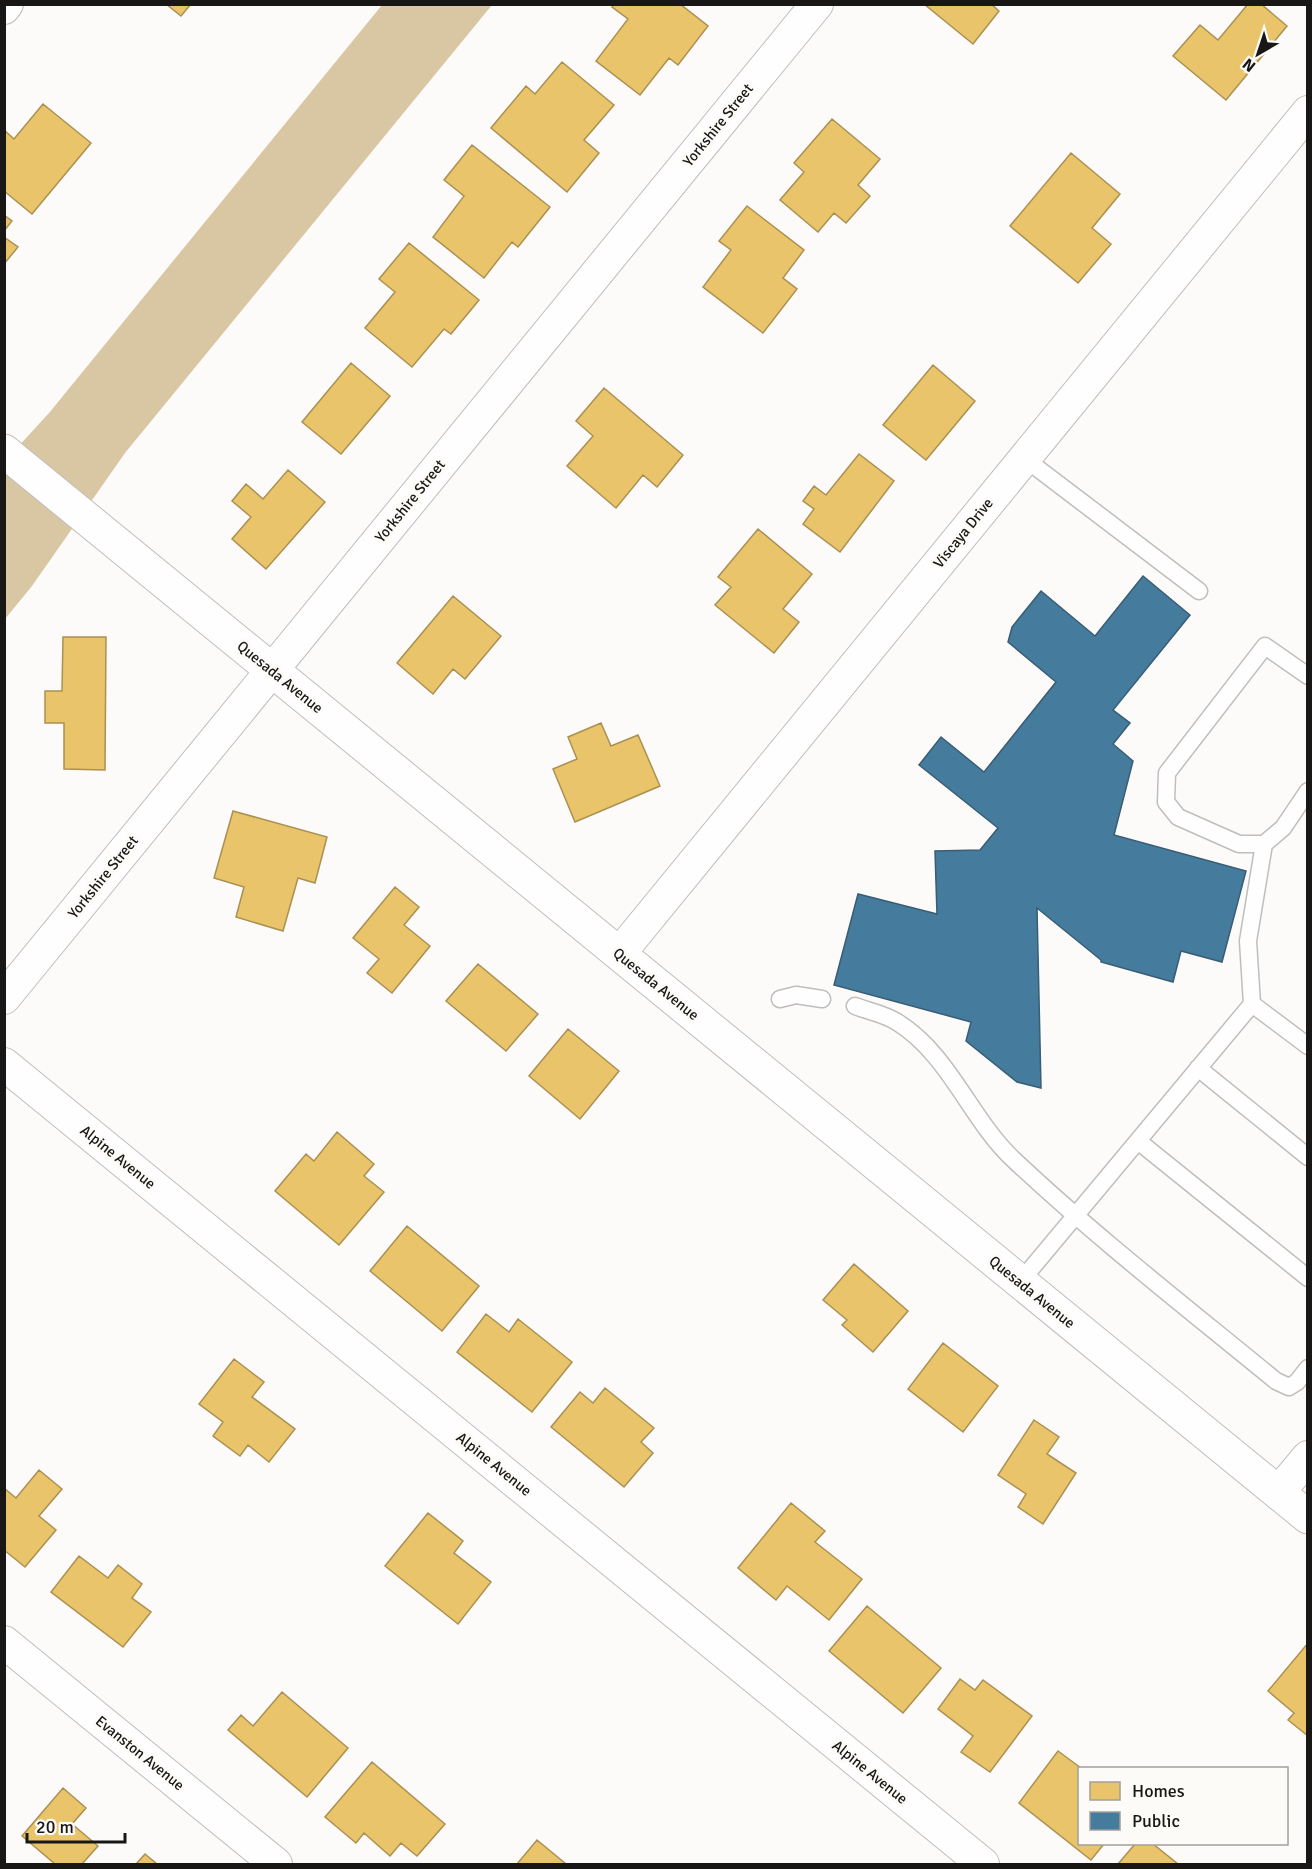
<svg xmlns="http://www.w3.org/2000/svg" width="1312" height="1869" font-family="Signika,sans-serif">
<rect width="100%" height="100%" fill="#fcfbf9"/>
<path fill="#d9c7a4" d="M382 5H492L125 453 32 586 5 619V461L49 413Z"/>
<path fill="#e9c46a" stroke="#aa9051" stroke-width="1.5" d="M166 4H191L181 16Z
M614 4H680L708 26 678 65 669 58 640 95 596 61 628 19 612 7Z
M924 4H991L999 11 973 44Z
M1248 4H1261L1287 26 1226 100 1173 56 1200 25 1218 40Z
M562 62 614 105 584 140 599 153 567 192 491 128 526 86 535 94Z
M43 104 91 143 32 214 4 191V130L14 139Z
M832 119 880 159 858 185 870 196 846 223 834 213 818 232 780 200 804 172 794 163Z
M472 145 550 207 518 247 512 242 484 278 433 237 464 196 444 180Z
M1071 153 1120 194 1092 228 1111 244 1078 283 1010 226Z
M747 206 804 250 783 278 797 289 763 333 703 287 731 250 719 241Z
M4 215 12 221 4 231Z
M4 237 18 247 4 264Z
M409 243 479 300 451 334 444 329 412 367 365 328 395 292 379 279Z
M351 363 390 396 341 454 302 422Z
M933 365 975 401 926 460 883 425Z
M604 388 683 455 657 487 643 475 616 508 567 466 593 436 576 421Z
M859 454 894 481 840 552 803 524 814 509 803 501 814 486 826 495Z
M288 470 325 502 266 569 232 539 251 517 232 501 246 484 263 499Z
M758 529 812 574 783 609 799 622 774 653 715 605 731 587 718 577Z
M453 596 501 636 465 679 453 669 433 694 397 663Z
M63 637H106L105 770 64 769V723H45V691H62Z
M601 723 611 746 638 735 660 786 575 822 553 769 577 759 568 737Z
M233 811 327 837 315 883 298 878 283 931 236 917 244 887 214 878Z
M395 887 419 907 404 925 430 946 392 993 367 973 379 959 353 938Z
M478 964 538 1014 506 1051 446 1001Z
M568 1029 619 1071 580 1119 529 1076Z
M337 1132 374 1164 364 1176 384 1192 339 1245 275 1191 306 1154 314 1161Z
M407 1226 479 1286 442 1331 370 1271Z
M854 1264 908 1311 873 1352 842 1325 847 1320 823 1300Z
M486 1314 509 1332 518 1319 572 1362 532 1412 457 1352Z
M943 1343 998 1386 963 1432 908 1389Z
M234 1359 264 1382 252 1397 295 1429 269 1462 248 1445 240 1456 213 1436 223 1422 199 1404Z
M605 1388 654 1428 641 1442 653 1453 624 1487 551 1427 580 1392 593 1403Z
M1034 1420 1059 1437 1047 1454 1076 1473 1043 1524 1018 1507 1026 1494 998 1475Z
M39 1470 62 1489 39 1516 56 1530 25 1567 4 1550V1488L16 1498Z
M791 1503 825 1531 815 1542 862 1579 829 1620 787 1586 776 1600 738 1568Z
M428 1513 463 1541 454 1553 491 1582 458 1624 385 1566Z
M79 1556 108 1578 118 1565 142 1584 132 1598 151 1612 123 1647 51 1592Z
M867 1606 941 1668 903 1713 829 1651Z
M1308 1643V1736L1288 1720 1294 1713 1268 1691Z
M960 1679 975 1690 983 1680 1032 1716 990 1772 961 1752 973 1736 938 1709Z
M282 1692 348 1748 307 1797 228 1730 241 1715 253 1726Z
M1058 1751 1081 1768 1080 1844H1104L1091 1860 1019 1803Z
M372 1762 445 1824 417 1856 401 1843 390 1856 364 1833 356 1843 325 1817Z
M63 1788 86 1808 72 1824 98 1846 82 1864H55L22 1836Z
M537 1840 566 1864H517Z
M1135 1844H1153L1178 1864H1118Z
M145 1854 157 1864H136Z"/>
<path fill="#457b9d" stroke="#385d74" stroke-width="1.5" d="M1143 576 1190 615 1113 710 1130 723 1113 744 1133 761 1114 835 1246 871 1222 962 1181 951 1173 982 1101 962V960L1037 908 1041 1088 1017 1082 966 1041 971 1022 834 985 858 894 937 914 935 851 980 850 998 828 919 765 941 737 984 772 1056 682 1008 642 1012 627 1041 591 1095 636Z"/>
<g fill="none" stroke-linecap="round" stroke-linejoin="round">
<defs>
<path id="lane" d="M1024 458 1199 591
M1308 676 1265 646 1167 773 1166 802 1178 817 1239 844H1264L1283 828 1308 791
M780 999 796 995 822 999
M1252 1004 1308 1046
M855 1006C868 1011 885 1014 897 1022 950 1055 970 1119 1014 1160 1097 1238 1187 1308 1276 1381L1289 1387 1297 1382 1308 1368
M1198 1068 1308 1157
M1138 1141 1308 1278
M1020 1282 1252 1004 1248 941 1264 844"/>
<path id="street" d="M4 8 7 4
M619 954 1308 112
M4 998 817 4
M4 1064 983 1864
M1278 1493 1308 1457
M4 1642 276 1864"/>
<path id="secondary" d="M4 451 1308 1517"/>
</defs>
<use href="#lane" stroke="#bfbebd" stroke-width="19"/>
<use href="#street" stroke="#bfbebd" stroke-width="34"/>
<use href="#secondary" stroke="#bfbebd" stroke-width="35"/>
<use href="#lane" stroke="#fffefe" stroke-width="16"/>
<use href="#street" stroke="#fffefe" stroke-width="32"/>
<use href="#secondary" stroke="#fffefe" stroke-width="33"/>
</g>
<g text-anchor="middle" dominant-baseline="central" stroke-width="6" stroke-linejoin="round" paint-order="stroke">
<g font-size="15" fill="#181716" stroke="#fdfbf8">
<text transform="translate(718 125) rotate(-51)">Yorkshire Street</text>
<text transform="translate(410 501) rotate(-51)">Yorkshire Street</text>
<text transform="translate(963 533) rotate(-51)">Viscaya Drive</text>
<text transform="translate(280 677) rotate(39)">Quesada Avenue</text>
<text transform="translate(103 877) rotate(-51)">Yorkshire Street</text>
<text transform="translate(656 984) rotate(39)">Quesada Avenue</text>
<text transform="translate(118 1157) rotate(39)">Alpine Avenue</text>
<text transform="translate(1032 1292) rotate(39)">Quesada Avenue</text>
<text transform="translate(494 1464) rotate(39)">Alpine Avenue</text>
<text transform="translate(140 1753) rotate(39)">Evanston Avenue</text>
<text transform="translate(870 1772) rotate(39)">Alpine Avenue</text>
</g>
</g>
<rect width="1312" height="1869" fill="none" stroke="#181716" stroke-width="12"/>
<rect x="1078" y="1767" width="210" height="78" fill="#fdfbf8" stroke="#a1a09e" stroke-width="1.5"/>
<rect x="1090" y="1782" width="30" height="18" fill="#e9c46a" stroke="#a1a09e" stroke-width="1.5"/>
<text x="1132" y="1797" font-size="18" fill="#181716">Homes</text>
<rect x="1090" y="1812" width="30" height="18" fill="#457b9d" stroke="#a1a09e" stroke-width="1.5"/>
<text x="1132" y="1827" font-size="18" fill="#181716">Public</text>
<g transform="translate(1258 54) rotate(219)" stroke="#fdfbf8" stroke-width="4.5" paint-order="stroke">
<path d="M0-4.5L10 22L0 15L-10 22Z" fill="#181716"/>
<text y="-9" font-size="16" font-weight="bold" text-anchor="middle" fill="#181716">N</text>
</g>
<path d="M27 1833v9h98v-9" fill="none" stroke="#181716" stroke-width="3"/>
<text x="36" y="1833" font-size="18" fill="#181716" stroke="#fdfbf8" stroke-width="4.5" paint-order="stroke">20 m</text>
</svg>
